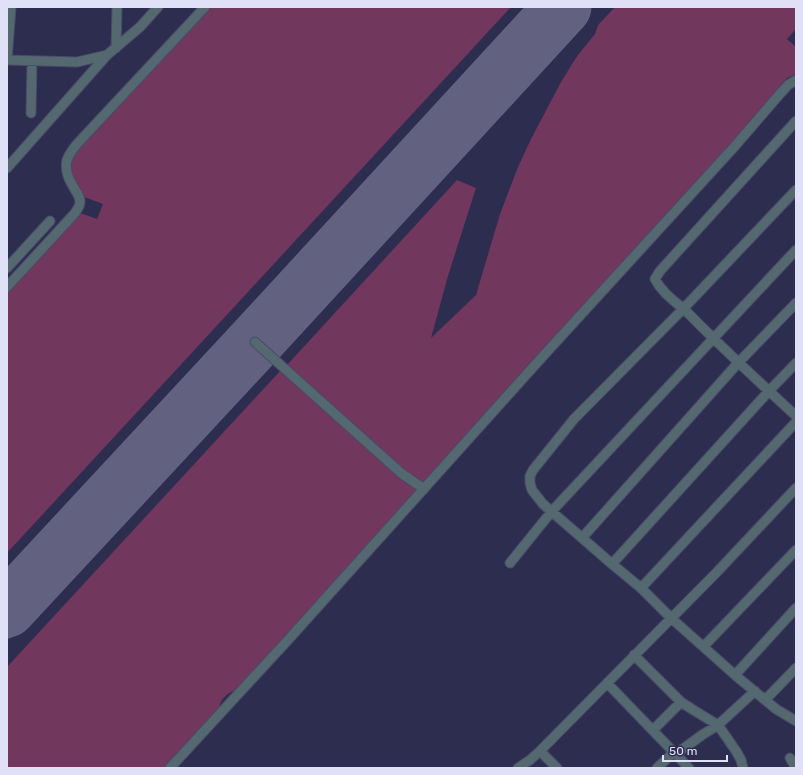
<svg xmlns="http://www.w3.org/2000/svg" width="803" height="775" font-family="Rubik,sans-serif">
<rect width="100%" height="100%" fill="#2d2d4f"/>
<path fill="#71375d" d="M210 7H511L7 553V291L80 213 97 219 103 204 84 197C80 186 68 177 70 164 72 152 106 118 116 108 147 74 179 41 210 7Z
M615 7H796V29L787 39 796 47V74L787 78 782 83 772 99 765 107 572 319 424 483H422L414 479 287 365 457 180 476 188 448 276 431 338 476 295 500 214 518 167 531 139 561 82 572 64 578 55 595 34 598 25Z
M281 370 418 489 240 688C229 692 219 698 219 711L166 768H7V667Z"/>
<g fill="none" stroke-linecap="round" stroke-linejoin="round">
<path stroke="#626280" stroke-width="23" d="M7 579 25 583 32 581
M7 627 25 591 32 581"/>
<path stroke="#626280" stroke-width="57" d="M7 609 255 342 563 7"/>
<defs>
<path id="minor" d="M116 48 117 7
M7 60 77 62 107 55 140 27 158 7
M7 60 11 7
M31 113 32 61
M796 121 660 271 655 279C662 293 676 302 687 312 722 348 759 382 796 416
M7 168 107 55
M796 190 683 309 574 419 533 470 530 476V483L532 490 543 504 612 564 641 588 671 618 735 675 776 709 796 721
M7 268 50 221
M7 287 75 213C77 210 80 206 80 202 80 199 79 196 77 193 71 183 64 173 67 160 69 154 73 149 77 144L205 7
M255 342 401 473 424 489
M582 538 738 363 796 303
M510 563 552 511 796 250
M612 564 769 391 796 363
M641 588 796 422
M704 646 796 550
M634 655 681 702 695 711 718 725 736 751 741 760 743 768
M735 675 796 608
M607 683 689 768
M765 700 796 668
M653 730 681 702
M540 751 557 768
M676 754 702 735 718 725 755 691
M790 758 796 768
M170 768 288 640 544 355 735 146 779 95 788 85 796 80
M518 768 530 760 540 751 717 572 796 488
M657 768 674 752"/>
</defs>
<use href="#minor" stroke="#4a4a6a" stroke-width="11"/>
<use href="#minor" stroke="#54686f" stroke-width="9"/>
</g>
<rect width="803" height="775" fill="none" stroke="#e0e1f7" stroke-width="16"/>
<path d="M663 755v6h64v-6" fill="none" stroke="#e0e1f7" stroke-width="2"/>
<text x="669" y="755" font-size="12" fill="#e0e1f7" stroke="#2d2d4f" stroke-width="3" paint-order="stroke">50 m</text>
</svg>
